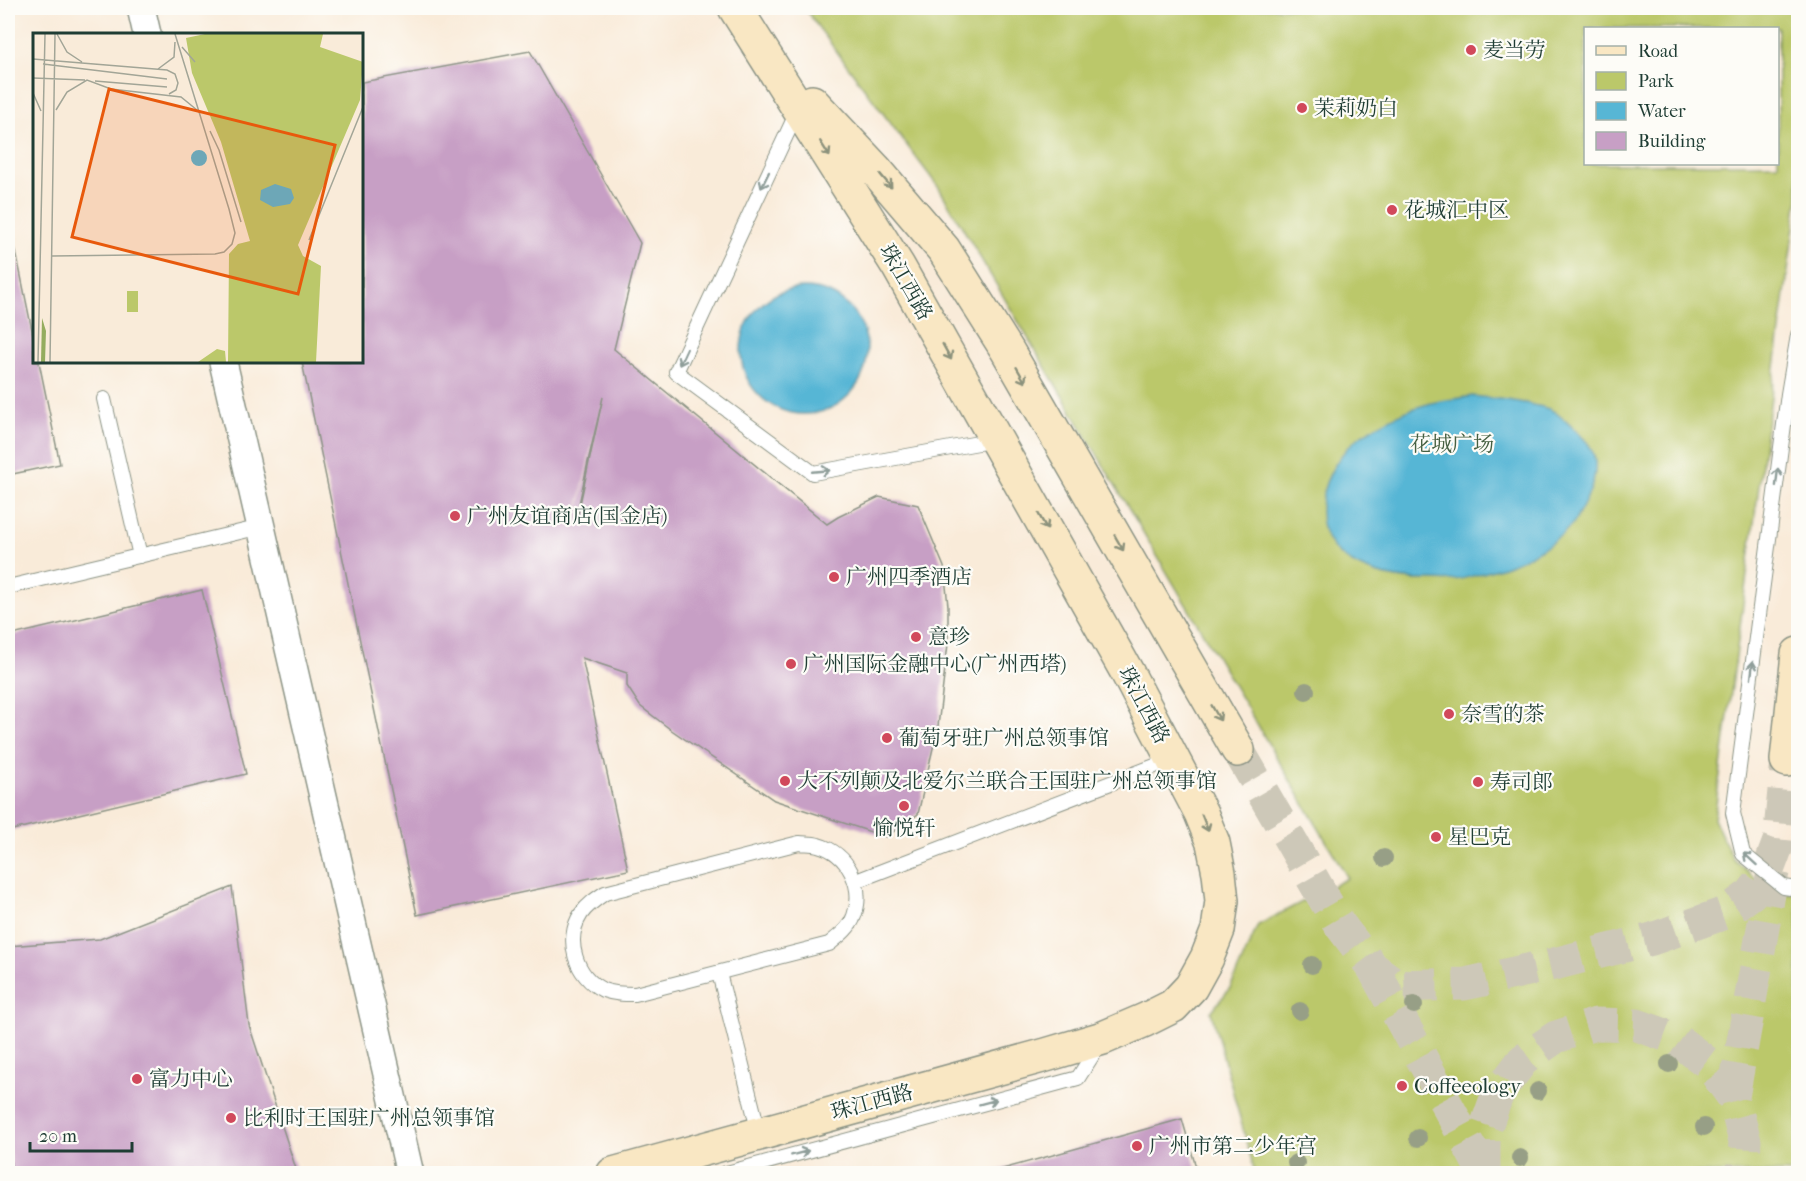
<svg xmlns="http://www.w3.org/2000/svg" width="1806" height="1181" font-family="'IM FELL French Canon','Noto Serif SC',serif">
<rect width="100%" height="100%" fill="#fdfcf7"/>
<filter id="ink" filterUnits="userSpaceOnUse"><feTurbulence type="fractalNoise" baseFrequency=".0167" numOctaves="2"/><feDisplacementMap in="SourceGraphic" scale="12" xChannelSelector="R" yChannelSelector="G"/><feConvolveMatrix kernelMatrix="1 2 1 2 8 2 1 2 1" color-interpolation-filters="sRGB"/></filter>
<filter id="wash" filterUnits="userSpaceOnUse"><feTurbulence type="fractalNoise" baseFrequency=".008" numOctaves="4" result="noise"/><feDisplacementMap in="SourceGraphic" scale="24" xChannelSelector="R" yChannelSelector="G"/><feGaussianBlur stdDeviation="1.35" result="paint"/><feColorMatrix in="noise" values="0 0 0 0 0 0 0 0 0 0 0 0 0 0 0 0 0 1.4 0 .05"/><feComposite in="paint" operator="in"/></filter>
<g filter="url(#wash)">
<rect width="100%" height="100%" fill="#f9ebd9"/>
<path fill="#bbc86a" stroke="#6d824f" stroke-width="1.5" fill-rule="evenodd" d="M804 8H1798V197L1714 819 1733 859 1771 891 1798 894V1173H1255L1211 1012 1230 988 1258 925 1348 878 939 188ZM1586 28H1778V164H1586Z"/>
<path fill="#57b6d5" stroke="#3b7a84" stroke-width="1.5" d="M741 351a63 63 0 1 1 126 0a63 63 0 1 1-126 0Z
M1472 396C1498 399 1524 401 1549 409 1557 412 1567 422 1573 428 1578 433 1585 439 1589 445 1604 467 1589 496 1577 517 1564 540 1520 563 1494 570 1482 573 1468 578 1455 580 1448 581 1440 580 1432 580 1382 581 1312 564 1322 499 1325 476 1343 448 1362 435 1382 422 1405 410 1428 404 1442 400 1458 399 1472 396Z"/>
<g id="blocks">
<path fill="#c79fc5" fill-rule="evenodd" d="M530 51 640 243 614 349 827 524 838 517 879 497 918 505 944 567 948 606V644L938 726 918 814 886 837 774 800 670 729 640 706 627 686V673L582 658 628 870 417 915 302 362H362V82ZM603 397 576 523H575L589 457Z
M10 222 34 340V362H39L60 464 8 475V223Z
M202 590 246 774 8 831V636Z
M232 887 249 1025 296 1169 226 1174H12L8 1132V946L100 939Z
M1182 1119 1198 1174H988V1173Z"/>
</g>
</g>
<g filter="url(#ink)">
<use href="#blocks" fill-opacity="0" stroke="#8c9486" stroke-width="1.5"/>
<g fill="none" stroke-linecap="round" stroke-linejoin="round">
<path stroke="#cdc8b8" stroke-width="33" stroke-dasharray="33 16" stroke-linecap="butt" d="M1238 750 1337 921 1373 968 1398 986 1465 984 1554 964 1652 939 1725 913 1751 894 1767 873 1779 841 1787 760
M1374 970 1482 1170
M1733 1097 1774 866
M1484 1174V1132L1498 1093 1523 1060 1556 1037 1596 1024 1637 1025 1676 1039 1709 1064 1733 1097 1745 1141 1743 1174"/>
<defs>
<path id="lane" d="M798 110 676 372 813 473 995 440
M1798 335 1788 394 1733 813 1743 854 1784 887 1798 889
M104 399 140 556
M8 587 261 527
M799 843C805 844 812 843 818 845 848 853 865 887 854 916 850 928 839 936 829 944L635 994C624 994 614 994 603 990 576 977 564 940 581 914 587 905 596 899 605 893Z
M856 881 1173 759
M719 973 759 1133
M723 1174 1078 1078 1099 1045"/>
<path id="street" d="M141 8 147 34
M223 362 410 1174"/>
<path id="secondary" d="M812 102 875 169 944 250 1007 350 1238 750
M1787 760 1798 654
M613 1174 1046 1055 1103 1038 1145 1020 1173 1006 1191 987 1207 958 1218 930 1222 901 1219 873 1213 843 1201 813 1127 672 898 266 735 8"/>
</defs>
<use href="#lane" stroke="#8c9486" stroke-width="16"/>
<use href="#street" stroke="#8c9486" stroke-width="30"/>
<use href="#secondary" stroke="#8c9486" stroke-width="36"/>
<use href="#lane" stroke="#fff" stroke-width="14"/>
<use href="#street" stroke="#fff" stroke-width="27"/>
<use href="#secondary" stroke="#f9e7c3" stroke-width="33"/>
</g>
<g fill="#979f86">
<circle cx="1306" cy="691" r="9"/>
<circle cx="1384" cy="858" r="9"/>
<circle cx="1312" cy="965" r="9"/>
<circle cx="1414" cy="1005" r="9"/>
<circle cx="1300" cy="1011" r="9"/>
<circle cx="1669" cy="1064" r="9"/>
<circle cx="1538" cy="1091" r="9"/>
<circle cx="1704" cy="1127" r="9"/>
<circle cx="1418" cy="1138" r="9"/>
<circle cx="1520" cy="1158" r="9"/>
<circle cx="1296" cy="1163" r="9"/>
</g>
<defs><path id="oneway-shaft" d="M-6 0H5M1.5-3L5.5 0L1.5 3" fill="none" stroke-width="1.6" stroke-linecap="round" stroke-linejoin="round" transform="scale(1.5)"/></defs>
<g stroke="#8c927c">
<use href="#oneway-shaft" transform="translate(825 149) rotate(58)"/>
<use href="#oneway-shaft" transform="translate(886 181) rotate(50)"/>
<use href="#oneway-shaft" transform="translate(947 352) rotate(61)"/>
<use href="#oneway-shaft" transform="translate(1021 375) rotate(60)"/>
<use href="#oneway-shaft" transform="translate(1043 522) rotate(61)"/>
<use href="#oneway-shaft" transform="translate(1119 543) rotate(60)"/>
<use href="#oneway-shaft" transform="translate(1216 713) rotate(60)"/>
<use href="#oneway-shaft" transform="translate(1205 823) rotate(68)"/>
</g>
<g stroke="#8f9e9a">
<use href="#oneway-shaft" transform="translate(765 180) rotate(116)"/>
<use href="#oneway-shaft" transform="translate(683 357) rotate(115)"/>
<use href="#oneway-shaft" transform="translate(821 471) rotate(-5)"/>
<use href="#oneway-shaft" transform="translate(1777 477) rotate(-83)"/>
<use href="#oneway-shaft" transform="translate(1752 670) rotate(-83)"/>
<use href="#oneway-shaft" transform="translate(1750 859) rotate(-138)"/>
<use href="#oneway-shaft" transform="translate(988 1102) rotate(-15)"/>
<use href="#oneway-shaft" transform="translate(800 1153) rotate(-15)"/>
</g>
</g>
<g fill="#d1495b" stroke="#fdfcf7" stroke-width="2">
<circle cx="1471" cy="50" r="6"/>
<circle cx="1302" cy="108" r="6"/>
<circle cx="1392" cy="210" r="6"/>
<circle cx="455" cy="516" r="6"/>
<circle cx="834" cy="577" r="6"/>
<circle cx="916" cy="637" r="6"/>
<circle cx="791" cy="664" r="6"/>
<circle cx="1449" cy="714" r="6"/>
<circle cx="887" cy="738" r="6"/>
<circle cx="785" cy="781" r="6"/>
<circle cx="1478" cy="782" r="6"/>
<circle cx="904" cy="806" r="6"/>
<circle cx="1436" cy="837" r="6"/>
<circle cx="137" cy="1079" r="6"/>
<circle cx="1402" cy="1086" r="6"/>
<circle cx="231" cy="1118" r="6"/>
<circle cx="1137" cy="1146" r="6"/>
</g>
<g text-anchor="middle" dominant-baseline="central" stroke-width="4.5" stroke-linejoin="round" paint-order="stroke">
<g font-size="21" fill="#1f3d34" stroke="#fdfcf7" text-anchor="start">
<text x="1483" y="50">麦当劳</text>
<text x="1314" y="108">茉莉奶白</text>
<text x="1404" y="210">花城汇中区</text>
<text x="467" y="516">广州友谊商店(国金店)</text>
<text x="846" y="577">广州四季酒店</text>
<text x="928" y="637">意珍</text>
<text x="803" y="664">广州国际金融中心(广州西塔)</text>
<text x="1461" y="714">奈雪的茶</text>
<text x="899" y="738">葡萄牙驻广州总领事馆</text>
<text x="797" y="781">大不列颠及北爱尔兰联合王国驻广州总领事馆</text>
<text x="1490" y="782">寿司郎</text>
<text x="904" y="828" text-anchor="middle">愉悦轩</text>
<text x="1448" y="837">星巴克</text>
<text x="149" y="1079">富力中心</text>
<text x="1414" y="1086">Coffeeology</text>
<text x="243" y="1118">比利时王国驻广州总领事馆</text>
<text x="1149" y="1146">广州市第二少年宫</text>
</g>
<g font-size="21" fill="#1f3d34" stroke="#fdfcf7">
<text transform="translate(906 282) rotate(60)">珠江西路</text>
<text transform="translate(1144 705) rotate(62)">珠江西路</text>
<text transform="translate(872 1102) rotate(-15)">珠江西路</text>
</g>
<g font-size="21" fill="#466042" stroke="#fdfcf7">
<text x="1452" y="444">花城广场</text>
</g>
</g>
<g transform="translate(33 33)">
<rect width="330" height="330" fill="#f9ebd9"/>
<path d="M172 1H290L287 14 330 29 327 67 265 212 270 223 288 233 283 329H195L196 221 205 211 217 208 188 109 159 40 153 5ZM94 258H105V279H94ZM184 316 192 318 193 329H165Z" fill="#bbc86a"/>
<path d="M9 285 13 298 12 329H8Z" fill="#94ac5e"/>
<path d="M158 125a8 8 0 1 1 16 0a8 8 0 1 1-16 0ZM242 151 258 156 261 165 257 171 240 174 227 167 228 157Z" fill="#57b6d5"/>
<path fill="none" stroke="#a2a597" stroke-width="1.5" d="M24 1 34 19 49 29M149 14 162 29M0 26 134 37 142 41 145 50 143 57 136 61M10 31 134 46M125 36 141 24 142 9M0 45 52 47M62 48 134 54M0 60 8 78M23 77 34 59 54 47 78 56 148 64 164 77M177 98 186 117 208 189M276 207 330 74M19 223 182 221 191 219 199 211 202 200 196 176 142 1M5 329 12 1M17 329 22 1"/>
<path fill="#e8590c" fill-opacity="0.15" stroke="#e8590c" stroke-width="3" d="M76 56 302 112 265 261 39 204Z"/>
<rect width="330" height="330" fill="none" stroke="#1f3d34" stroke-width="3"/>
</g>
<rect width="1806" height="1181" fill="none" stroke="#fdfcf7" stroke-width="30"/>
<rect x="1584" y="27" width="195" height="138" fill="#fdfcf7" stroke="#a4b0a9" stroke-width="1.5"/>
<rect x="1596" y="46" width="30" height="9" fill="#f9e7c3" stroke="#a4b0a9" stroke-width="1.5"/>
<text x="1638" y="57" font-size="18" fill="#1f3d34">Road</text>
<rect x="1596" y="72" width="30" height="18" fill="#bbc86a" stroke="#a4b0a9" stroke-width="1.5"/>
<text x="1638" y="87" font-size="18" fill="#1f3d34">Park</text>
<rect x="1596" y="102" width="30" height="18" fill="#57b6d5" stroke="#a4b0a9" stroke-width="1.5"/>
<text x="1638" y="117" font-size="18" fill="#1f3d34">Water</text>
<rect x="1596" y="132" width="30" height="18" fill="#c79fc5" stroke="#a4b0a9" stroke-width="1.5"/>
<text x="1638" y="147" font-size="18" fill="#1f3d34">Building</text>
<path d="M30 1142v9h102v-9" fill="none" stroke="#1f3d34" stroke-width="3"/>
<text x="39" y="1142" font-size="18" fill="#1f3d34" stroke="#fdfcf7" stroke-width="4.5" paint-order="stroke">20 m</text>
</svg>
